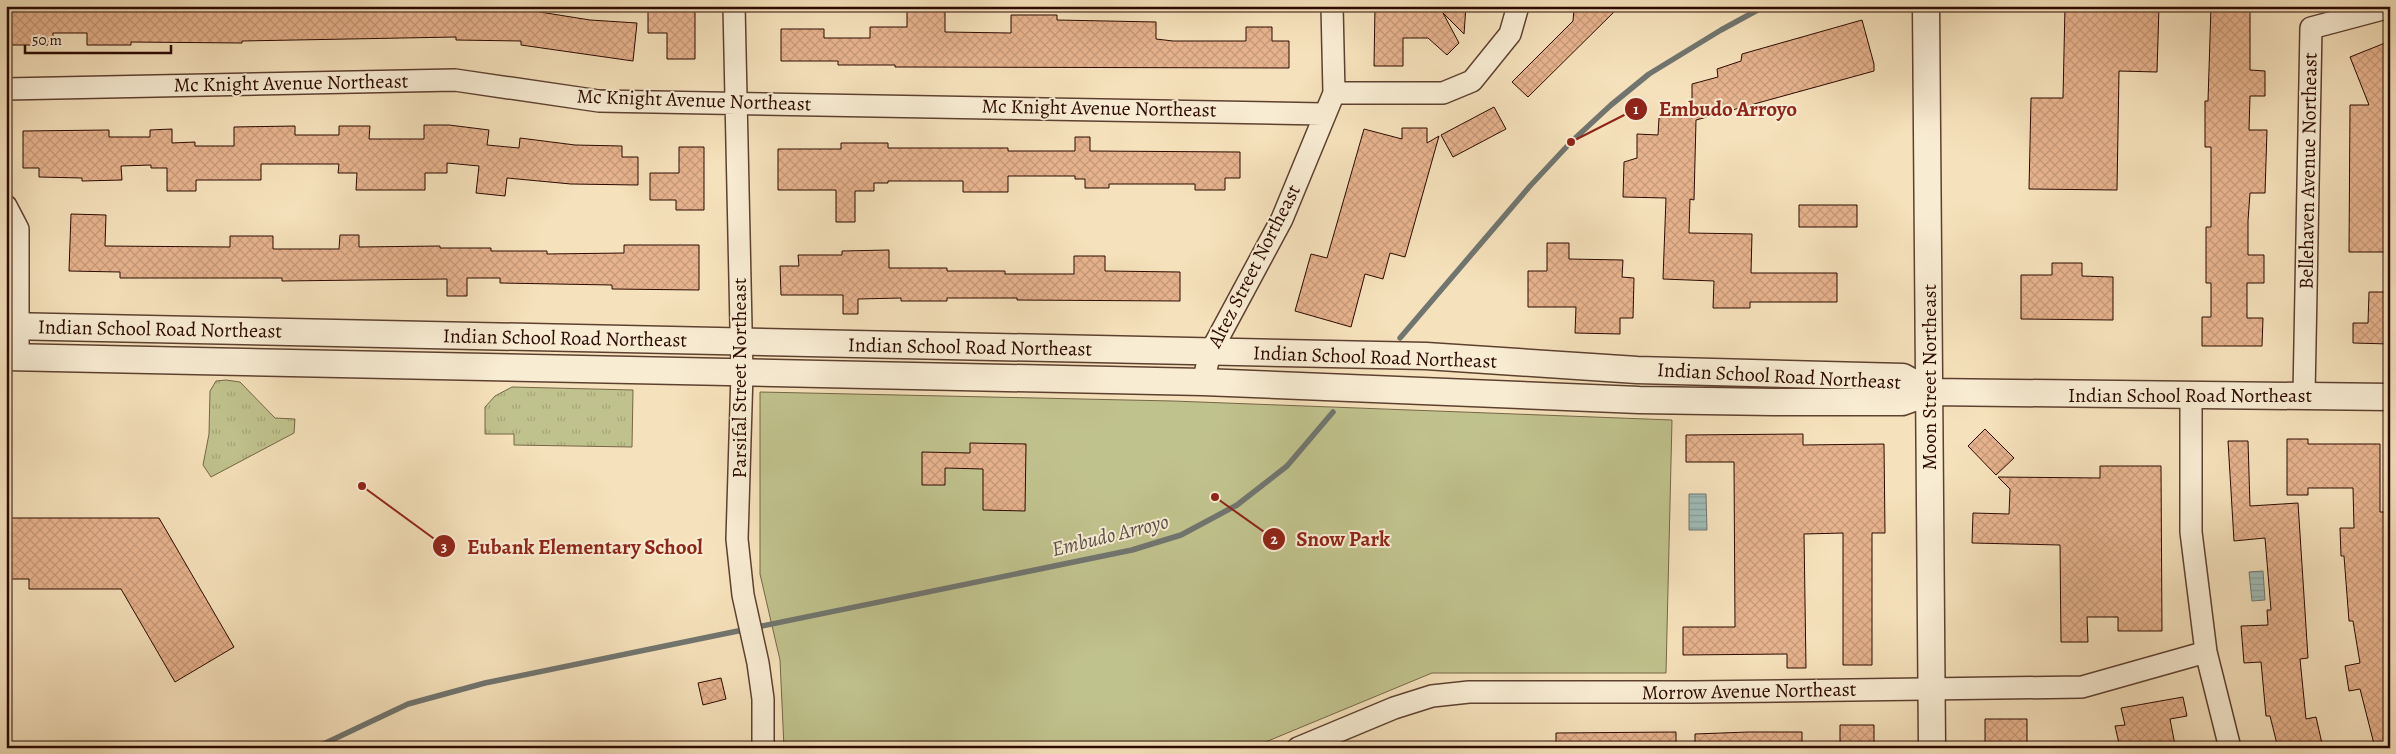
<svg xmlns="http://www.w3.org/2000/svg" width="2396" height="754" font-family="Alegreya,serif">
<defs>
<pattern id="grass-tufts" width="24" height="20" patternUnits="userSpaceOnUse" patternTransform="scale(1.25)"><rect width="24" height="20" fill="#c0c28d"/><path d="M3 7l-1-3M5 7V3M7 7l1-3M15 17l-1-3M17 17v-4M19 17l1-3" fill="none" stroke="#a5a578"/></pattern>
<pattern id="water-rules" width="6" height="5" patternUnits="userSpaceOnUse" patternTransform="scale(1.25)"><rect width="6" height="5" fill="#9fbcb8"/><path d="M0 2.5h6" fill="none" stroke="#89a09c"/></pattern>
<pattern id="building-cross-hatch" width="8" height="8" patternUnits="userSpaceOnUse" patternTransform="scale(1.25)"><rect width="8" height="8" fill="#e7b38e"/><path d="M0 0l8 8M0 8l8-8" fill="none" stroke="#c69979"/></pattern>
</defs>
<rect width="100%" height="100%" fill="#f5e1bb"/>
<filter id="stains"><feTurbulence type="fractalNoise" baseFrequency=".004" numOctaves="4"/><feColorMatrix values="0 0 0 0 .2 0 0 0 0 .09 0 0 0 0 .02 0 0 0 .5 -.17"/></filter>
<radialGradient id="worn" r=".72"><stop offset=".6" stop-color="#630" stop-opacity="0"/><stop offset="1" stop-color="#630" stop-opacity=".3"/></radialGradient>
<path fill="url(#grass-tufts)" stroke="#766647" d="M226 380 240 382 275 418 295 419 294 433 211 477 203 465 209 434 210 391 216 381Z
M512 387 633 390 632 447 514 445V434H485V407L495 396Z"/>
<path fill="#c0c28d" stroke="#766647" d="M760 392 1173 401 1672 420 1666 673H1432L1251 748H784L780 660 760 574Z"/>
<path fill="url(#water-rules)" stroke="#71756f" d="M1689 494H1706L1707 530H1689Z
M2263 571 2265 600 2252 601 2249 572Z"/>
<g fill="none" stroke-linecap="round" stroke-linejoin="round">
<path stroke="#71756f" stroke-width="5.5" d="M1400 338 1530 186 1571 142 1611 105 1649 74 1721 30 1765 6
M315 748 408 704 485 683 1132 550 1181 535 1237 505 1287 466 1333 412"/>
</g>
<path fill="url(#building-cross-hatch)" stroke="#2c0a01" d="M6 6H68V8L477 6 515 8 590 20 637 23 633 61 521 45V41L456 40V37L242 41V43L131 42V45H87V33H53V45H6Z
M907 6H945V32L1011 33V15H1057V20L1156 22V39L1173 41H1246V27H1272V41H1289V68L895 67V65H838V61H781V29H824V38H870V27H907Z
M1375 6H1466L1464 34 1443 13 1459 43 1447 55 1428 38H1403V66H1374Z
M1579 6H1620L1528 97 1512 82 1573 21 1574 9H1578Z
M2065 6H2159L2157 72 2119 71 2117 190 2029 189 2031 98H2063Z
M2211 6H2250V70L2265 71V96H2250L2249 130H2267L2265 193H2250L2248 221V255H2264V283H2247V318H2263L2262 346H2202V317H2211V283H2206V227H2211V147H2205V101H2208Z
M648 7H695V59H667V33H648Z
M1862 20 1874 64V71L1696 120 1694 200 1690 199 1689 233 1752 234 1751 273H1837V302H1750V308H1713L1714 281 1663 279 1666 198 1623 197 1624 162 1637 158V134L1658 135 1659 118 1678 112 1692 113V84L1718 77 1717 69 1741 61 1742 54Z
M2390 41V90L2387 91 2390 252H2349L2350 105H2369L2350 57Z
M1494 107 1506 129 1453 157 1441 135Z
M424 125H449L489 130 487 145 519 148 520 138 575 145 622 146V157H638V185L571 184 507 178 505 196 476 193 479 166 447 163V173H425V190H356L357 173H338L339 164H261V180H196V191H167V168H151V165L121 166 122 180 82 181V178L39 177V168H23V131L109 130V137H150V130L172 129V143L195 142V146H234V127L295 126V135H339V126H370L369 139H424Z
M1402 128H1427V143L1439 136 1405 257 1390 253 1383 279 1365 274 1351 327 1295 311 1311 254 1327 258 1364 129 1402 139Z
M1075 137H1090V151L1240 152V178H1225V190H1195V184H1109V188H1085V179H1075V176H1008V192H963V181H888V183H874V191H855V222H836V190H778V149H841V143H888V148H1008V151H1075Z
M679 147H704V210H676V200H650V173H679Z
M1799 205H1857V227H1799Z
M71 214 106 215 105 246 230 247V236H273V249H339L340 235H359V247L440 246V248H491V251H547V254L624 253V245H699V290L612 289V285L500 283V278H467V296H447V279L282 281V278H120V272L69 271Z
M1547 243H1569V259L1623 260 1622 277 1634 278 1633 318H1620V334L1575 333 1576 307H1528V271H1547Z
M889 250V268H947V271H1005V274H1074V256H1105V271L1180 272V301L1017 300V298H947V301H901V298L858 299V314H843V295H781L780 266H799L798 255H842V251Z
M2052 263H2082V276L2113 277V320L2021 319V275H2052Z
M2369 292H2390V344L2353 343V323H2368Z
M1985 429 2014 458 1996 475 1968 446Z
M1803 434V445L1884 444 1885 533H1872V665H1843V533L1804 534 1806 668H1787V654L1683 655V627H1735L1734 462H1686V435Z
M2287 439H2308V444H2380V512H2385L2386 573H2390V618L2384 619 2390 652V744L2375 748 2360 689 2349 691 2345 666 2360 663 2353 621H2349L2344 556H2341L2340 528H2354L2353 488H2308V495H2287Z
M2228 441H2248L2250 506 2298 503 2308 658 2300 659 2306 719 2316 717 2323 748H2278L2270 716H2266L2261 662 2244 663 2241 626 2268 625 2267 610H2271L2265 538 2234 541Z
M970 443 1026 444 1025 511 983 510V469L945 468V485H922V452L970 453Z
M2100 466H2161L2162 631H2118V617H2087L2088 642H2061L2060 545 1972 543 1973 513 2009 514 2010 489 1998 477 2100 478Z
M6 518H159L234 647 175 682 121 589H29V579H6Z
M721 678 726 699 703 705 698 683Z
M2183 697 2187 716 2170 719 2175 745 2161 748H2120L2115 726 2125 725 2121 708Z
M1985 719H2027V745L1985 748Z
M1840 725H1874V748H1840Z
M1676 732V748H1556V733Z
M1748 732H1802V748H1695V734Z"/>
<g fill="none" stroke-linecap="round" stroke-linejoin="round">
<defs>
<path id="minor" d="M734 6 742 373 737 539 743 595 758 663 763 699V748
M6 89 455 80 599 101 1323 114
M1334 93H1443L1472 81 1510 34 1518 6
M6 206 18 229V357
M1203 382 1210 353 1282 219 1334 93 1332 6
M2191 395V532L2206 652 2230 748
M2304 395 2311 28 2390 7
M1298 748 1394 708 1432 696 1469 692H1694L2082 687 2206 652"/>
<path id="tertiary" d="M1926 6 1932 748
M6 326 1426 356 1637 370 1903 377 1930 392
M6 357 1203 382 1639 400 1773 402H1902L1930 392 2390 397"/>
</defs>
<use href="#minor" stroke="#5e4030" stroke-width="24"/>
<use href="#tertiary" stroke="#5e4030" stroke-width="29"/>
<use href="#minor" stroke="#f8ecd3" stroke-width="21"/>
<use href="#tertiary" stroke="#f8ecd3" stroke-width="26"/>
</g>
<g text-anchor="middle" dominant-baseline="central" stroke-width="4" stroke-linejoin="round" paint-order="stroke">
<g font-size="20" fill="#2c0a01" stroke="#f8ecd3">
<text transform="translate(291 83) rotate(-1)">Mc Knight Avenue Northeast</text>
<text transform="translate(694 100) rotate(2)">Mc Knight Avenue Northeast</text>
<text transform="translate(1099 108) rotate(1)">Mc Knight Avenue Northeast</text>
<text transform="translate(2308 171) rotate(-89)">Bellehaven Avenue Northeast</text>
<text transform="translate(1254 266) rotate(-63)">Altez Street Northeast</text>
<text transform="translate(160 329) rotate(1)">Indian School Road Northeast</text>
<text transform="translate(565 338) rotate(1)">Indian School Road Northeast</text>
<text transform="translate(970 347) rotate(1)">Indian School Road Northeast</text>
<text transform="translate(1375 357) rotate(2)">Indian School Road Northeast</text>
<text transform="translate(1779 376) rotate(3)">Indian School Road Northeast</text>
<text transform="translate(1929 377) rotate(-90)">Moon Street Northeast</text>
<text transform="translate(739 378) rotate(-90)">Parsifal Street Northeast</text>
<text x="2190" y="395">Indian School Road Northeast</text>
<text transform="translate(1749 691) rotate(-1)">Morrow Avenue Northeast</text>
</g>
<g font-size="21" font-style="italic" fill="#5a514a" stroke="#f8ecd3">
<text transform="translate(1110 535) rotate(-14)">Embudo Arroyo</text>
</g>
</g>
<path fill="none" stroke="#8f2418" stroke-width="2" d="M1571 142L1636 109M1215 497L1274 539M362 486L444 546"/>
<g fill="#8f2418" stroke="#f8ecd3" stroke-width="2">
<circle cx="1571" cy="142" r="5"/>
<circle cx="1215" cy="497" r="5"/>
<circle cx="362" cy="486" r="5"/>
<circle cx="1636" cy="109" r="12"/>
<circle cx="1274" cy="539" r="12"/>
<circle cx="444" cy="546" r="12"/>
</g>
<g font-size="15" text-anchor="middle" font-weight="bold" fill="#fff">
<text x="1636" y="114">1</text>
<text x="1274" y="544">2</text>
<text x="444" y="552">3</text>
</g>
<g font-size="21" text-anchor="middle" font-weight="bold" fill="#8f2418" stroke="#f8ecd3" stroke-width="4" stroke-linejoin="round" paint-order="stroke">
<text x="1728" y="116">Embudo Arroyo</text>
<text x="1343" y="546">Snow Park</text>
<text x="585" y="554">Eubank Elementary School</text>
</g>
<rect width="2396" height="754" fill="none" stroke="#f5e1bb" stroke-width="25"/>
<rect x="8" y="8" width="2381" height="739" fill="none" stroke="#2c0a01" stroke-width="2.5"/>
<rect x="12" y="12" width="2371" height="729" fill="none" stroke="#2c0a01"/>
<path d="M25 45v8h146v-8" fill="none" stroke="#2c0a01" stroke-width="2.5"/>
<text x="32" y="45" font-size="15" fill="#2c0a01" stroke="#f8ecd3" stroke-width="4" paint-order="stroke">50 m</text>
<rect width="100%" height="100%" filter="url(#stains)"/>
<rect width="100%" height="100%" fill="url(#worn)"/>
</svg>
